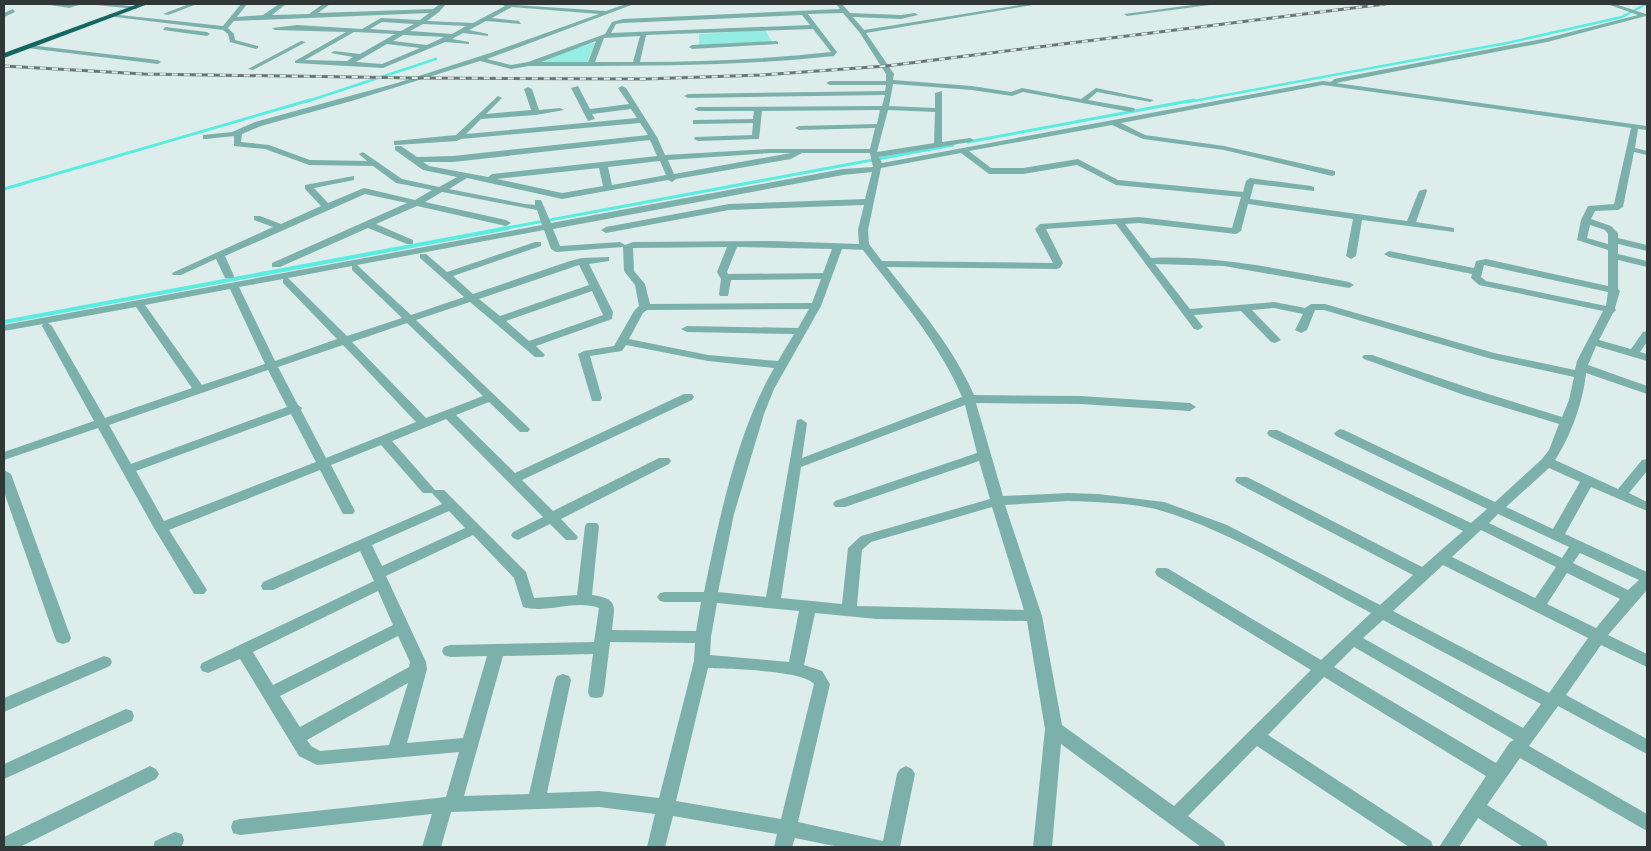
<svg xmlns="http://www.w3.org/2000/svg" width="1651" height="851" font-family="Inter,sans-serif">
<rect width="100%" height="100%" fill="#ddedeb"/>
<path fill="#94ece3" d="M765 30 772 42 699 46V34Z
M592 43H595L587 62H537Z"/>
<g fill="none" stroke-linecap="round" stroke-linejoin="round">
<path stroke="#5aece0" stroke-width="2.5" d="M305 102 436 59
M1188 102 1507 43 1622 17 1646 4"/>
<path stroke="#5aece0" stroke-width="3" d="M968 142 1194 100
M4 189 310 100
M501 229 953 145"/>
<path stroke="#5aece0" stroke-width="4" d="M4 322 508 228"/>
<path fill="#7cb1ab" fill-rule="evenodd" d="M44 4H82L69 8Z
M86 4H113L139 7 136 9Z
M189 4H197L168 15 163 14Z
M241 4H247L237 17 263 15 279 4H286L272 15 309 14 323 4H330L318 13 433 9 440 4H446L439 12 427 21 473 23 505 6 500 4 606 11 626 4H634L487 59 511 65 528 62 605 34 612 22 623 19 840 9 836 4H842L850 13 901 15 915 13 918 15 901 19 853 17 864 30 1026 4H1039L866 33 894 74 893 80 972 86 1011 92 1022 88 1081 99 1096 88 1154 100 1150 102 1097 92 1088 100 1134 108 1135 110 1131 112 1023 92 1012 96 972 90 893 84 889 106 935 108V93L942 91V142L970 138 974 140 970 142 879 157 882 163 1323 81 1331 82 1334 79 1547 38 1638 15 1607 4H1615L1646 14V16L1547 42 1336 83 1647 126V130L1638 129 1635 148 1647 151V155L1634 152 1623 207 1618 210 1595 211 1591 219 1611 226 1618 233V238L1647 245V251L1618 244V254L1647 261V267L1618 260V289L1620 291 1615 308 1616 310 1613 313 1599 340 1631 349 1643 332 1647 331V342L1640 352 1647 354V361L1596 346 1588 365 1647 386V394L1586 373C1583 402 1571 436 1555 460L1618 489 1642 460 1647 459V471L1629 493 1647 502V511L1591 487 1565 534 1647 572V590L1608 635 1647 654V667L1601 645 1566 695 1647 739V754L1558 706 1529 746 1647 814V831L1520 758 1487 805 1546 841 1548 847H1523L1478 818 1459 847H1439L1486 776 1324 677 1268 735 1431 841 1433 847H1409L1257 746 1188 816 1223 841 1226 847H1201L1061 744 1052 847H1033L1045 729 1027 621 877 619 815 613 804 665 822 671 830 684 798 822 883 841 897 774 900 769 906 766 912 769 915 774 900 847H839L795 838 792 847H774L777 834 673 816 665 847H647L655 814 599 807 451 812 441 847H422L432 814 240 835 233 833 231 827 233 821 240 819 446 797 459 752 317 765 299 756 240 659 208 673 202 671 200 667 202 663 374 581 360 551 273 590H263L261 586 263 582 442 504 432 493H423L381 445 331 465 355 511 353 514H343L320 470 169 530 207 590 204 594H194L154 528 98 428 4 460V452L94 421 42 326 43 324 4 331V325L542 225 537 210 442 192 425 202 506 220 511 223 506 226 417 206 376 224 413 240V244H407L368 228 280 267H272V263L407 203 365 194 225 256 234 276 233 278H225L216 259 181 275H173L172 273 273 227 254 220V216H260L281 224 321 206 305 189V185L354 176V180L314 188 328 203 364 188 415 200 432 190 396 183 373 166 309 165 265 149 234 146V136L206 139H203V135L232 132 255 122 397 83 490 53 599 14 512 7 492 18 519 21 521 24 486 21 469 30 488 34V36L463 33 452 39 469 42V44L445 42 383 68 295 63V61L346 32 275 30 272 28 297 25 362 29 381 18 420 20 429 13 234 21 228 28 234 34 235 40 258 46V48L256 49 230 42 228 34 223 30 107 16 110 14 223 26ZM843 13 860 33 886 74V81H830L826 83 830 85H886L885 91 688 94 684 96 688 98 885 95 882 106 698 107 694 109 698 111H754L753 119 693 120V124H696L753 123 752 135 695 137 694 139 698 141 759 139 762 111 880 110 877 124 799 126 795 128 799 130 875 128 870 149H770L665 155 657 137 626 88 622 86 618 88 629 104 590 109 578 86 571 88 588 121 595 119 592 114 631 109 637 118 466 134 481 119 536 115 564 110 560 108 539 110 532 89 528 87 524 89 531 110 486 114 502 98 498 96 456 135 394 141V145H397L457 141 461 139 640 123 648 135 453 156 417 157 401 146H395V150L423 170 457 177 439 187 402 179 363 152 359 154 367 161 310 160 269 145 241 142 242 134 261 126 355 100 480 61 511 69 529 66C631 66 732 67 834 56L837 52 808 14ZM802 15 810 25 611 33 616 24 623 23ZM382 22 414 24 401 31 370 29ZM423 24 466 26 452 34 410 31ZM813 29 831 52C767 59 704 62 640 62L646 35ZM354 32 395 34 360 54 334 51 331 53 353 57 347 61 305 60ZM403 35 444 37 427 45 393 41ZM640 36 633 62H595L604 38ZM596 41 588 62H541ZM387 44 420 48 382 64 356 62ZM1323 85 1631 128 1614 204 1588 206 1581 220 1577 240 1608 250V286L1486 259 1476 261 1474 268 1389 251 1384 254 1389 257 1472 274 1471 278 1479 285 1603 311 1577 361 1575 370 1494 353 1325 304H1311L1305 308 1274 302 1190 309 1155 264 1224 266 1349 288 1354 285 1349 282C1283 270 1218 255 1151 258L1125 224 1139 223 1236 234 1241 231 1248 204 1353 219 1346 256 1351 259 1356 256 1362 220 1454 232V228L1416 222 1427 191 1426 189 1419 191 1407 221 1250 199 1254 184 1314 191V187L1311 186 1250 178 1246 181 1243 192 1118 180 1078 159 1023 168H991L969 151 1112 125 1143 139 1224 150 1332 176 1335 175V171L1224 146 1145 135 1121 123ZM888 110 935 112 934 143 877 152ZM650 140 657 156 492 174 488 177 429 166 423 162H453ZM770 153H791L674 174 668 160ZM802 153H870L873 167 843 169 551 223 541 200H535V205L525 204 449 189 467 178 562 199 668 180 672 182 676 179 791 159ZM961 153 989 174H1023L1077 165 1116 185 1241 197 1232 228 1139 217 1040 224 1035 229 1053 263 882 261 869 244 868 230 881 168ZM660 161 666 175 612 185 608 167ZM599 168 603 186 562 193 497 179ZM872 172 865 199 729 204 606 227 601 230 606 233 729 210 864 205 858 230 859 244 772 241 633 242 625 245 620 242 560 246 553 229 843 175ZM1116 224 1194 329 1198 330 1203 327 1194 315 1241 311 1271 342 1275 343 1281 340 1252 310 1274 308 1303 314 1295 330 1301 333 1307 330 1315 310H1324L1488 358 1574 377 1569 400 1562 417 1472 389 1372 355H1364L1362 357 1364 359 1464 395 1559 424 1549 450 1542 459 1495 502 1344 430 1340 429 1334 433 1336 436 1487 509 1471 523 1277 430H1269L1267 433 1269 436 1463 531 1422 567 1247 477H1237L1235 480 1237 483 1413 575 1380 605 1227 525 1164 502 1098 494 1068 493 1003 496 976 403 1080 404 1190 411 1196 407 1190 403 1080 396 974 395C953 347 919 308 887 267L1056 269 1060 268 1063 263 1046 229ZM1590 225 1605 230 1608 234V244L1587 238ZM544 230 551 249 556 252 623 247 624 271 635 285 639 306 634 311 614 346 584 351 578 354 592 401H600L602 398 590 356 622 351 626 345 708 361 774 368C737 432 719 519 704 592H665L660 593 657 597 660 601 665 602H701L696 631 612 630C614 607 620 599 592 595L599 526 597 523H587L585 526 577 595 534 598 526 572 444 490H435L392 441 446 419 543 517 513 532 511 535 513 538 518 540 550 524 566 540H576L578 537 561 519 669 464 671 461 669 458H659L553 511 522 480 692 400 694 397 692 394H684L515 473 456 415 489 402 520 432H528L530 429 416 320 470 302 535 357H543L545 355 536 346 612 319 613 312 589 264 609 261V257L582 258 570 261 473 294 453 276 541 246V242H535L447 272 426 254H420V258L464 297 411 315 357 265ZM727 247 717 272 721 279 719 294 720 296H728L731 280 821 279 812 303 650 304 645 284 634 271 633 248ZM737 247 832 249 823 273 728 274 727 272ZM842 249 863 250C898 296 939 342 962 397L802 458 807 423 801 419 797 420 766 597 718 592 734 514 764 414 774 389 821 306ZM579 265 589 285 500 316 479 299ZM1484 265 1608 292 1606 306 1486 281 1481 277ZM352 266V270L402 318 347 336 288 278ZM283 279V283L337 339 275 361 239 287ZM230 289 265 364 202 385 145 305ZM592 291 603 315 529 341 506 321ZM136 307 192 388 105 418 52 326 48 323ZM809 309 798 328 687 326 681 329 687 332 794 334 778 361 708 355 629 339 643 313 647 310ZM407 323 483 396 426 418 352 342ZM343 345 416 422 326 458 301 410 302 408 298 405 278 367ZM268 370 287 407 131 464 109 425ZM965 405 977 453 835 501 833 504 835 507H845L979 461 990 499 861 536 848 548 842 604 781 598 801 467ZM291 414 316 462 164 521 136 471ZM1549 468 1580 482 1553 529 1506 507ZM1068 501C1093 502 1135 503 1159 510 1234 532 1302 577 1371 613L1321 660 1167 568H1157L1155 572 1157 576 1311 670 1174 806 1062 725 1042 616 1005 505ZM992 507 1024 610 857 606 862 550 871 542ZM449 511 465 528 382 566 372 545ZM1498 514 1569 547 1562 558 1489 523ZM1481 530 1556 567 1535 598 1452 557ZM473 535 514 578 523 607C547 614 575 599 599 608L594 642 450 645 444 647 442 651 444 655 450 657 487 656 463 738 407 743 427 669 426 662 386 576ZM1580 553 1639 580 1628 590 1573 563ZM1443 565 1588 638 1549 693 1393 611ZM1567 573 1620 599 1596 628 1547 604ZM378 591 393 625 273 685 253 652ZM717 603 799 611 789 662 710 655 711 637ZM1383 620 1541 704 1523 728 1363 638ZM398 636 410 662 409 667 300 727 280 696ZM610 642 695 643 694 661 659 798 599 791 547 793 571 680 569 676 563 674 557 676 555 680 529 794 464 796 503 656 593 654 588 692 590 697 596 698 602 697 604 692ZM1354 647 1514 740 1510 742 1496 763 1334 667ZM708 668C728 669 803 670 814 684L781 819 676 801ZM408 683 389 745 320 751 311 746 307 740Z
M1200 4H1217L1127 16 1124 14Z
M13 9 15 12 4 17V13Z
M165 27 207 32 210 34 207 36 163 30Z
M301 41 306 42 253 70 248 69Z
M776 41 778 42V44L692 49 689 47 692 45Z
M29 45 158 60 161 62 158 64 27 48 26 47Z
M4 470 11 474 71 638 69 642 63 644 57 642 55 638 4 492Z
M104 656 110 658 112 662 110 666 4 712V698Z
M126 709 132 711 134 716 132 721 4 779V764Z
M150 766 156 769 159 774 156 779 20 847H4V837Z
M175 832 182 834 184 840 182 846 153 847 155 841Z"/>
<path fill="#146760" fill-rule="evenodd" d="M138 4H148L4 58V53Z"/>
<defs>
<path id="rail" d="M4 66 144 74 418 78 645 79 761 75 886 66 1385 4"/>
</defs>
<use href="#rail" stroke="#6c7675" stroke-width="3"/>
<use href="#rail" stroke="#ddedeb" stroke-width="2" stroke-dasharray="6" stroke-linecap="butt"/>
</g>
<rect width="1651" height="851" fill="none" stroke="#313736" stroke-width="10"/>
</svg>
